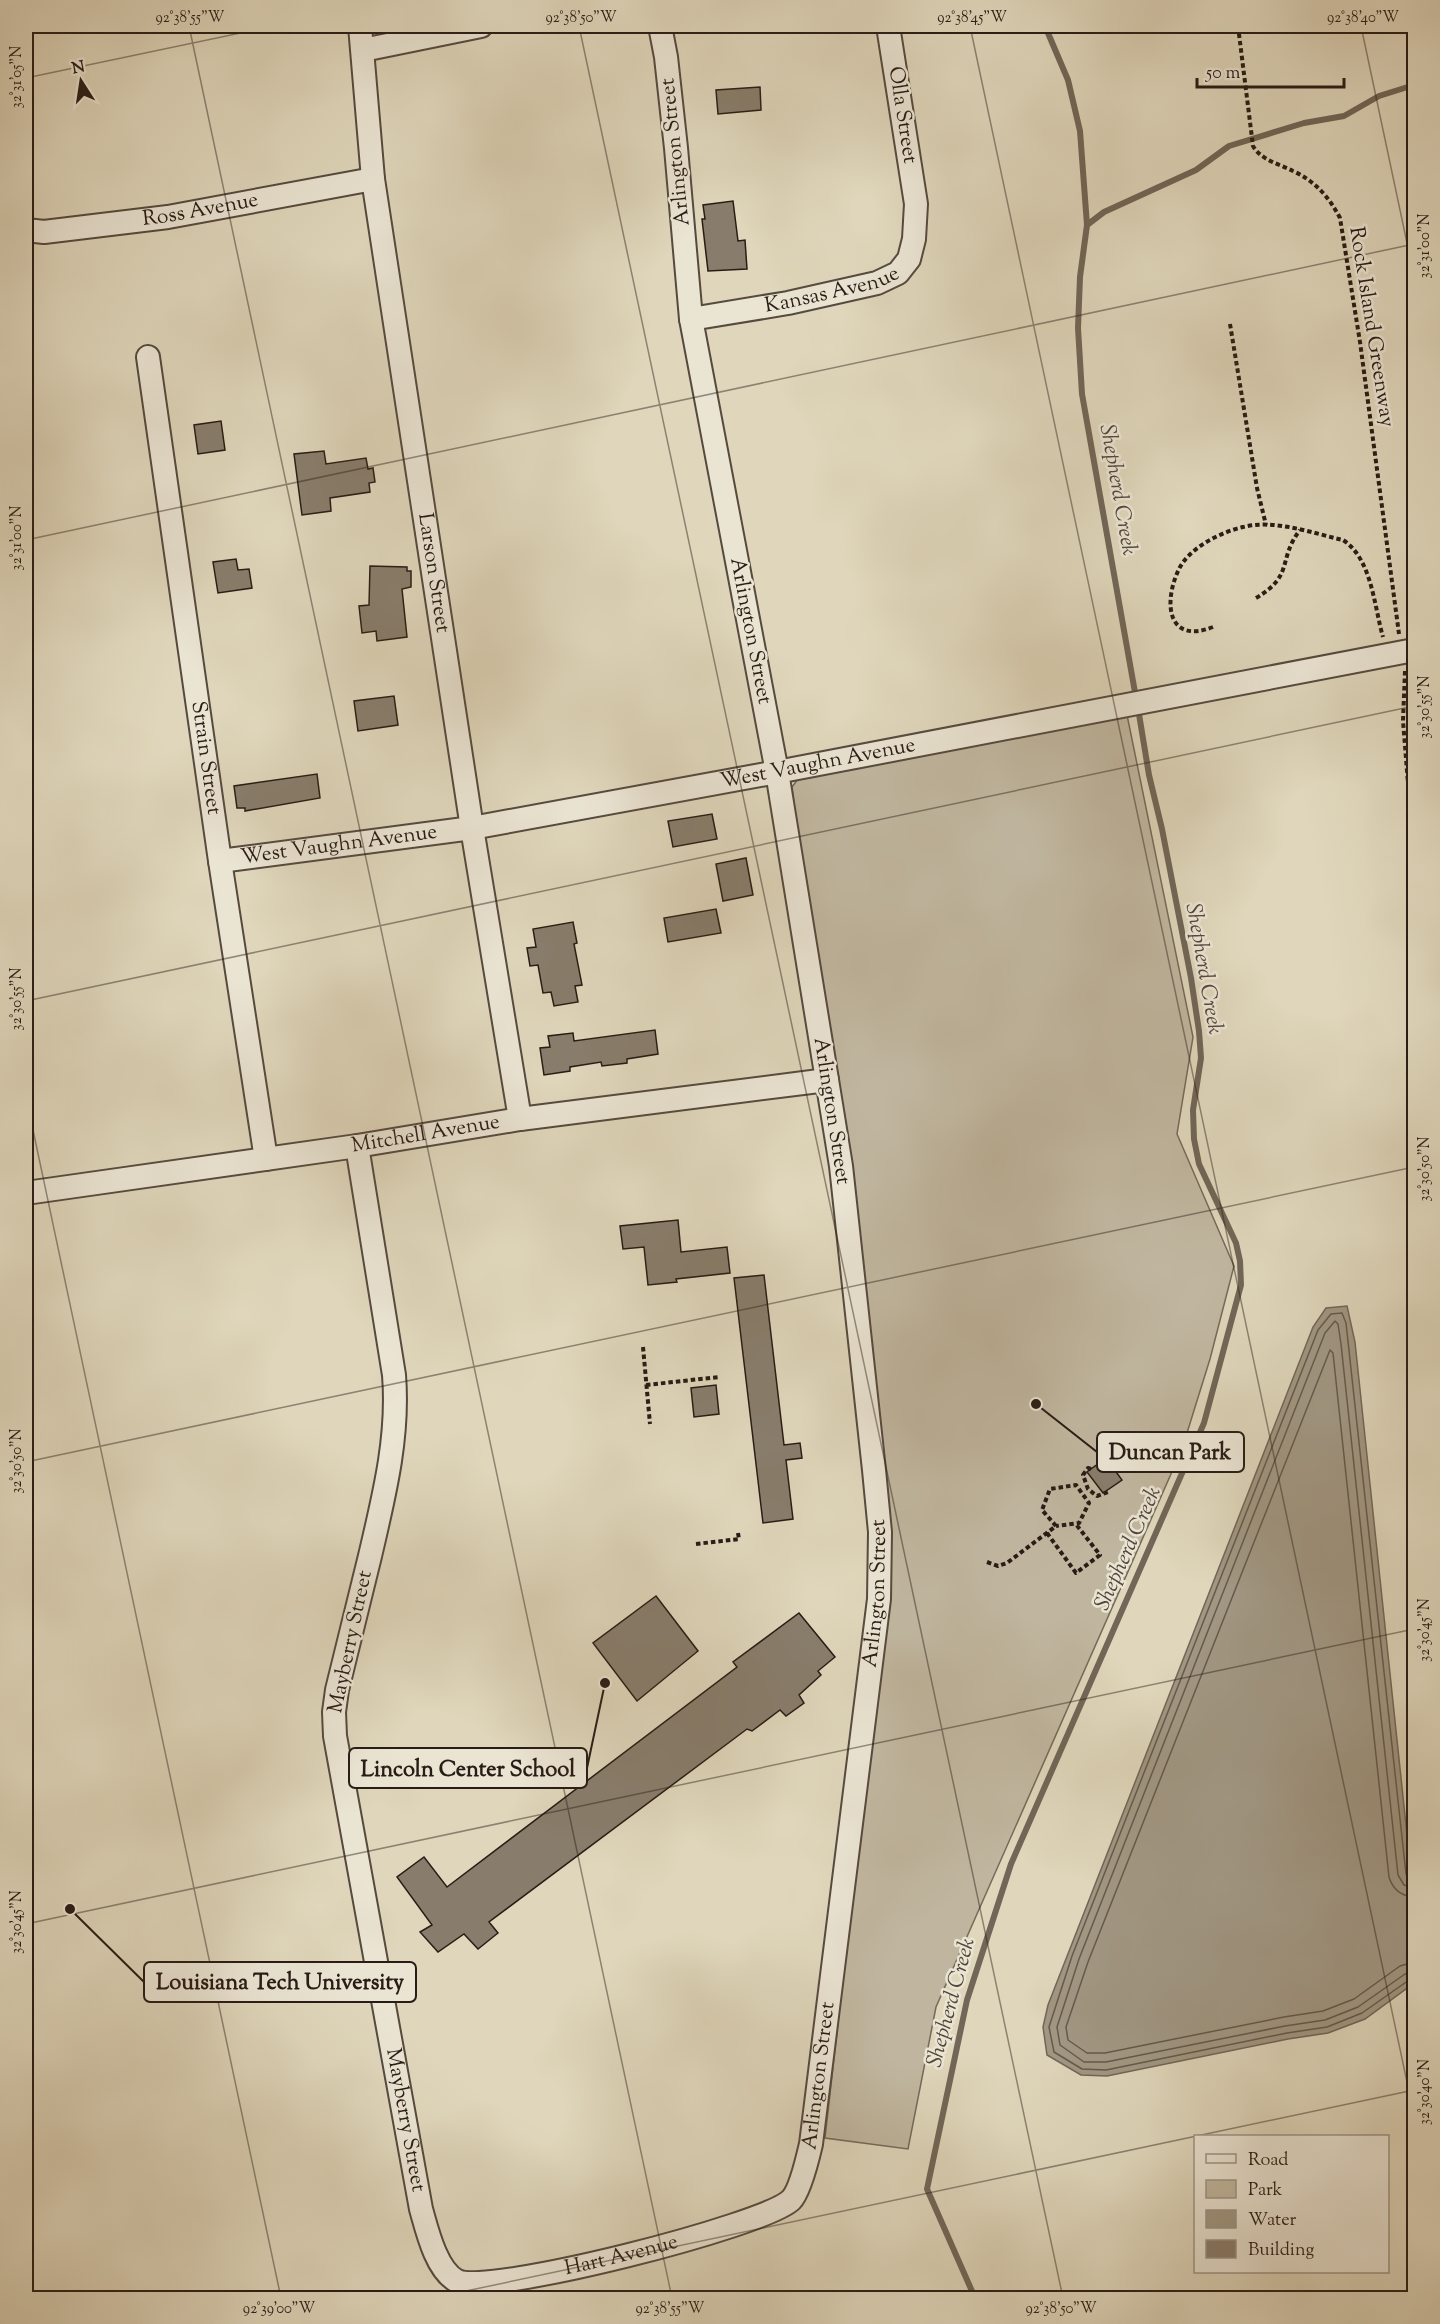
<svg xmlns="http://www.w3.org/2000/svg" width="1440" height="2324" font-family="'Sorts Mill Goudy',serif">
<rect width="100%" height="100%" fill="#dfd6bb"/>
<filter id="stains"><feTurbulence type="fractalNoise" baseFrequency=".00333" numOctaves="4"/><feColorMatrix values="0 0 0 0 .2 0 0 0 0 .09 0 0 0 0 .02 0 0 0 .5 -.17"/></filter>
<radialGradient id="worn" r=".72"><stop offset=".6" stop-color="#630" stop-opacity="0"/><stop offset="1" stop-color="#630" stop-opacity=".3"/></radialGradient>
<path fill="#c0b69f" stroke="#74695a" stroke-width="1.5" d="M1127 715 1193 1037 1177 1134 1234 1266 1210 1359 1182 1449 936 2007 908 2149 825 2138 889 1571 792 787 798 779Z"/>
<path fill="#a19783" stroke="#716657" stroke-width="1.5" d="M1347 1306 1355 1342 1414 1901V1983L1365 2019 1328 2033 1288 2039 1107 2076 1081 2075 1047 2055 1043 2027 1048 2005 1313 1327 1326 1308Z"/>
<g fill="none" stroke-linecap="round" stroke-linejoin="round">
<path stroke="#655a4c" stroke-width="1.5" d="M1414 1880 1409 1879 1406 1874 1346 1323 1342 1313 1331 1314 1318 1330 1072 1956 1049 2027 1054 2052 1082 2069 1106 2070 1287 2033 1327 2027 1362 2013 1409 1980 1414 1979
M1414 1888 1404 1885 1398 1875 1341 1344 1338 1324 1335 1321 1325 1333 1079 1959 1057 2027 1060 2045 1084 2062H1106L1285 2026 1325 2020 1358 2007 1405 1974 1414 1971
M1414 1897C1401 1896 1393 1890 1389 1877L1333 1353 1330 1350 1088 1962 1066 2027 1068 2040 1087 2053H1105L1284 2017 1323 2011 1354 1999 1400 1966 1414 1962"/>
<path stroke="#716657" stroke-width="6" d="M1045 26 1068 80 1080 131 1087 225 1080 277 1078 328 1082 394 1136 698
M1087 225 1104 212 1196 170 1229 146 1304 123 1344 116 1379 96 1414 85
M975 2298 927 2189 967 2000 1011 1864 1204 1423 1241 1285 1240 1261 1236 1243 1199 1164 1194 1139 1193 1110 1201 1058 1199 1031 1191 978 1162 829 1149 775 1138 708"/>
</g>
<path fill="#887d6c" stroke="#291c16" stroke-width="1.5" d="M760 87 761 110 718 114 716 90Z
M733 201 738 241 745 240 747 269 708 271 702 219H705L703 205Z
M221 421 225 450 198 454 194 425Z
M324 451 326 464 366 458 368 469 373 468 375 482 369 483 370 492 330 498 331 511 302 515 294 454Z
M236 559 238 570 249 569 252 588 218 593 213 562Z
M370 566 407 567V571H411V587L402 589 407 637 377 641 376 631 362 633 359 606 369 605Z
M394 696 398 725 358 731 354 701Z
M317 774 320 798 245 811V808H237L234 786Z
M712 814 717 839 673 847 668 821Z
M746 858 753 895 723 901 716 864Z
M716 909 721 933 668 942 664 918Z
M573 922 577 943 574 944 582 985 575 986 578 1002 554 1006 551 992 543 993 538 965 530 966 527 948 536 947 533 929Z
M655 1030 658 1054 627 1059V1063L602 1066 601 1062 570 1067V1071L544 1075 540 1048 550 1047 548 1036 573 1033 574 1041Z
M678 1220 681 1252 727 1247 730 1273 676 1279 677 1282 648 1285 644 1247 623 1249 620 1226Z
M764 1275 784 1445 800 1443 802 1458 786 1460 793 1519 763 1523 734 1278Z
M716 1385 719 1414 694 1417 691 1388Z
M1106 1458 1122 1480 1103 1493 1087 1472Z
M656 1596 698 1651 637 1701 593 1643Z
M799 1613 835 1657 818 1671 821 1675 799 1695 804 1703 786 1716 780 1710 752 1731 747 1729 489 1922 498 1933 478 1949 464 1934 438 1952 420 1932 432 1925 397 1877 424 1857 447 1887 737 1667 733 1662Z"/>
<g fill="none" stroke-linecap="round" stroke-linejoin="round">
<defs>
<g id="minor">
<path id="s1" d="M360 26 373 179 472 828 520 1119"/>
<path d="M363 50 481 26"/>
<path id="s2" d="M26 230 44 232 168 217 373 179"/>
<path id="s3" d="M691 319 788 303 877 283 898 273 909 259 914 239 916 204 888 26"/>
<path id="s4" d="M148 357 220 861 266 1159"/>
<path id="s5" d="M220 861 472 828 777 772 1414 650"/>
<path id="s6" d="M357 1146 394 1375C399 1437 384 1496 370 1556 359 1601 348 1645 337 1690L334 1712 335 1736 421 2209C427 2230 436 2270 457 2281 488 2296 764 2226 791 2200 800 2191 808 2157 811 2144L879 1599 880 1532 874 1470 841 1166 777 772 691 319 676 148 666 57 660 26"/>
<path id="s7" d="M26 1193 357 1146 520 1119 827 1080"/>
</g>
</defs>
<use href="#minor" stroke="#564a3f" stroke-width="26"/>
<path stroke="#291c16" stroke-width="4" stroke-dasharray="4.5 3" stroke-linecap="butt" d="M1238 26 1253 146C1261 160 1279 164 1293 171 1315 181 1329 197 1340 218L1360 342 1399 634
M1230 324 1257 488 1266 525
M1256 598C1295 575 1277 560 1300 530
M1213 627C1167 645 1163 602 1179 569 1189 548 1221 532 1243 527 1275 519 1312 533 1343 540 1372 559 1374 606 1383 637
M1405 671 1403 721 1414 858
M643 1347 650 1424
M646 1385 719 1377
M1091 1469 1088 1468 1083 1475 1088 1489 1097 1496 1108 1492 1107 1490
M1047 1533 1076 1573 1100 1555 1075 1523
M696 1544 739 1539 738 1533
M987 1562 998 1566 1007 1563 1056 1526 1042 1510 1050 1489 1076 1485 1089 1503 1079 1523 1056 1526
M272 2297V2298"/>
<use href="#minor" stroke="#eae4d3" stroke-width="22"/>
</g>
<path fill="none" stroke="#291c16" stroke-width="1.5" stroke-opacity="0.45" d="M189 26 672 2298M579 26 1063 2298M970 26 1414 2115M1361 26 1414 276M26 78 274 26M26 540 1414 244M26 1001 1414 706M26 1097 281 2298M26 1462 1414 1167M26 1924 1414 1629M433 2298 1414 2090"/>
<g text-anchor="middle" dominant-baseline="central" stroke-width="5" stroke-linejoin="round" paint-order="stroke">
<g font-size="21" fill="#291c16" stroke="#eae4d3">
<text transform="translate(902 115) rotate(81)">Olla Street</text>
<text transform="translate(676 152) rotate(-96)">Arlington Street</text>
<text stroke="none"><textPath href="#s2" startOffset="176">Ross Avenue</textPath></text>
<text stroke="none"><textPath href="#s3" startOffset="144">Kansas Avenue</textPath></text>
<text transform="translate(1371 327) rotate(81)">Rock Island Greenway</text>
<text stroke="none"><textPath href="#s1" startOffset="552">Larson Street</textPath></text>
<text transform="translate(750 631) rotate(79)">Arlington Street</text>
<text stroke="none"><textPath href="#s4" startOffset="405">Strain Street</textPath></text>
<text stroke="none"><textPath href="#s5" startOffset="606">West Vaughn Avenue</textPath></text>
<text stroke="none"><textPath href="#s5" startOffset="120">West Vaughn Avenue</textPath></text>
<text transform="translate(831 1111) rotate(81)">Arlington Street</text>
<text stroke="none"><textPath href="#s7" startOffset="404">Mitchell Avenue</textPath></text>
<text stroke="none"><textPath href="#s6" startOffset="2124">Arlington Street</textPath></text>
<text transform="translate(351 1642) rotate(-78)">Mayberry Street</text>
<text stroke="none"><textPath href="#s6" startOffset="1638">Arlington Street</textPath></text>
<text stroke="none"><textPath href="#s6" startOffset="990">Mayberry Street</textPath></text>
<text stroke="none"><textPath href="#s6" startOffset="1330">Hart Avenue</textPath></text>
</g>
<g font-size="22" font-style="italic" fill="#53473c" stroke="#eae4d3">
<text transform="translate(1117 490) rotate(80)">Shepherd Creek</text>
<text transform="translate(1203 969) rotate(80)">Shepherd Creek</text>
<text transform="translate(1129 1549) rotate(-66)">Shepherd Creek</text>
<text transform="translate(952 2003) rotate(-75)">Shepherd Creek</text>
</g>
</g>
<path fill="none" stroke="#291c16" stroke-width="2" d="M1036 1404L1097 1452M605 1683L587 1768M70 1909L144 1982"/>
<g fill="#291c16" stroke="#eae4d3" stroke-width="2">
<circle cx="1036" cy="1404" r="6"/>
<circle cx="605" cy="1683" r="6"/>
<circle cx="70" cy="1909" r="6"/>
</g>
<g fill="#eae4d3" stroke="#291c16" stroke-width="2">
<rect x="1097" y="1432" width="147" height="40" rx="6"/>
<rect x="349" y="1748" width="238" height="40" rx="6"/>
<rect x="144" y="1962" width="272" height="40" rx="6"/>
</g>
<g font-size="22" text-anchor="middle" font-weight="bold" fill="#291c16">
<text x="1170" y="1459">Duncan Park</text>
<text x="468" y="1776">Lincoln Center School</text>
<text x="280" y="1989">Louisiana Tech University</text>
</g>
<rect width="1440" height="2324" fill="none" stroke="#dfd6bb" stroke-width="66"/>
<rect x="1194" y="2135" width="195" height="138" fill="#eae4d3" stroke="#9d9487" stroke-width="1.5"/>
<rect x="1206" y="2154" width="30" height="9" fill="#eae4d3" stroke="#9d9487" stroke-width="1.5"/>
<text x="1248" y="2165" font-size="18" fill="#291c16">Road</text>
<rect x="1206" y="2180" width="30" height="18" fill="#c0b69f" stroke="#9d9487" stroke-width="1.5"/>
<text x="1248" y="2195" font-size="18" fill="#291c16">Park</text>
<rect x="1206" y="2210" width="30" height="18" fill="#a19783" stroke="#9d9487" stroke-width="1.5"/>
<text x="1248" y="2225" font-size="18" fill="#291c16">Water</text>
<rect x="1206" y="2240" width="30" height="18" fill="#887d6c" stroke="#9d9487" stroke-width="1.5"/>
<text x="1248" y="2255" font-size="18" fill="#291c16">Building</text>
<g transform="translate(81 81) rotate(348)" stroke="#eae4d3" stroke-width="4.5" paint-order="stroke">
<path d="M0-4.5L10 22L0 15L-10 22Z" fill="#291c16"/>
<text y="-9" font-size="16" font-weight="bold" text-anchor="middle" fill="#291c16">N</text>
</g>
<path d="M1197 78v9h147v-9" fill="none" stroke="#291c16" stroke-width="3"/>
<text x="1206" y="78" font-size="18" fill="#291c16" stroke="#eae4d3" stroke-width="4.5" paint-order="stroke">50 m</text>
<rect x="33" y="33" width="1374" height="2258" fill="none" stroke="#291c16" stroke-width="2"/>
<g font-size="15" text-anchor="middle" fill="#291c16">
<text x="190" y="22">92°38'55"W</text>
<text x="581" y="22">92°38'50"W</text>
<text x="972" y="22">92°38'45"W</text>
<text x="1363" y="22">92°38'40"W</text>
<text transform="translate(16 77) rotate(-90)" y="5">32°31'05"N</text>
<text transform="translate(1424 246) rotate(-90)" y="5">32°31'00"N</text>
<text transform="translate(16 538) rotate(-90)" y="5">32°31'00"N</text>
<text transform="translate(1424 707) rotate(-90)" y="5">32°30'55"N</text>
<text transform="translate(16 999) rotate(-90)" y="5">32°30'55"N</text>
<text transform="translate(1424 1169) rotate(-90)" y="5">32°30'50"N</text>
<text transform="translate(16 1461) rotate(-90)" y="5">32°30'50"N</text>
<text transform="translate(1424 1630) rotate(-90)" y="5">32°30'45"N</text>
<text transform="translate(16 1922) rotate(-90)" y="5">32°30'45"N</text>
<text transform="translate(1424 2092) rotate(-90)" y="5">32°30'40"N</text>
<text x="279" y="2313">92°39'00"W</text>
<text x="670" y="2313">92°38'55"W</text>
<text x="1061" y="2313">92°38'50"W</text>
</g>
<rect width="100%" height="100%" filter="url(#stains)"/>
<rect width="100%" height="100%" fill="url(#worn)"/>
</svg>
